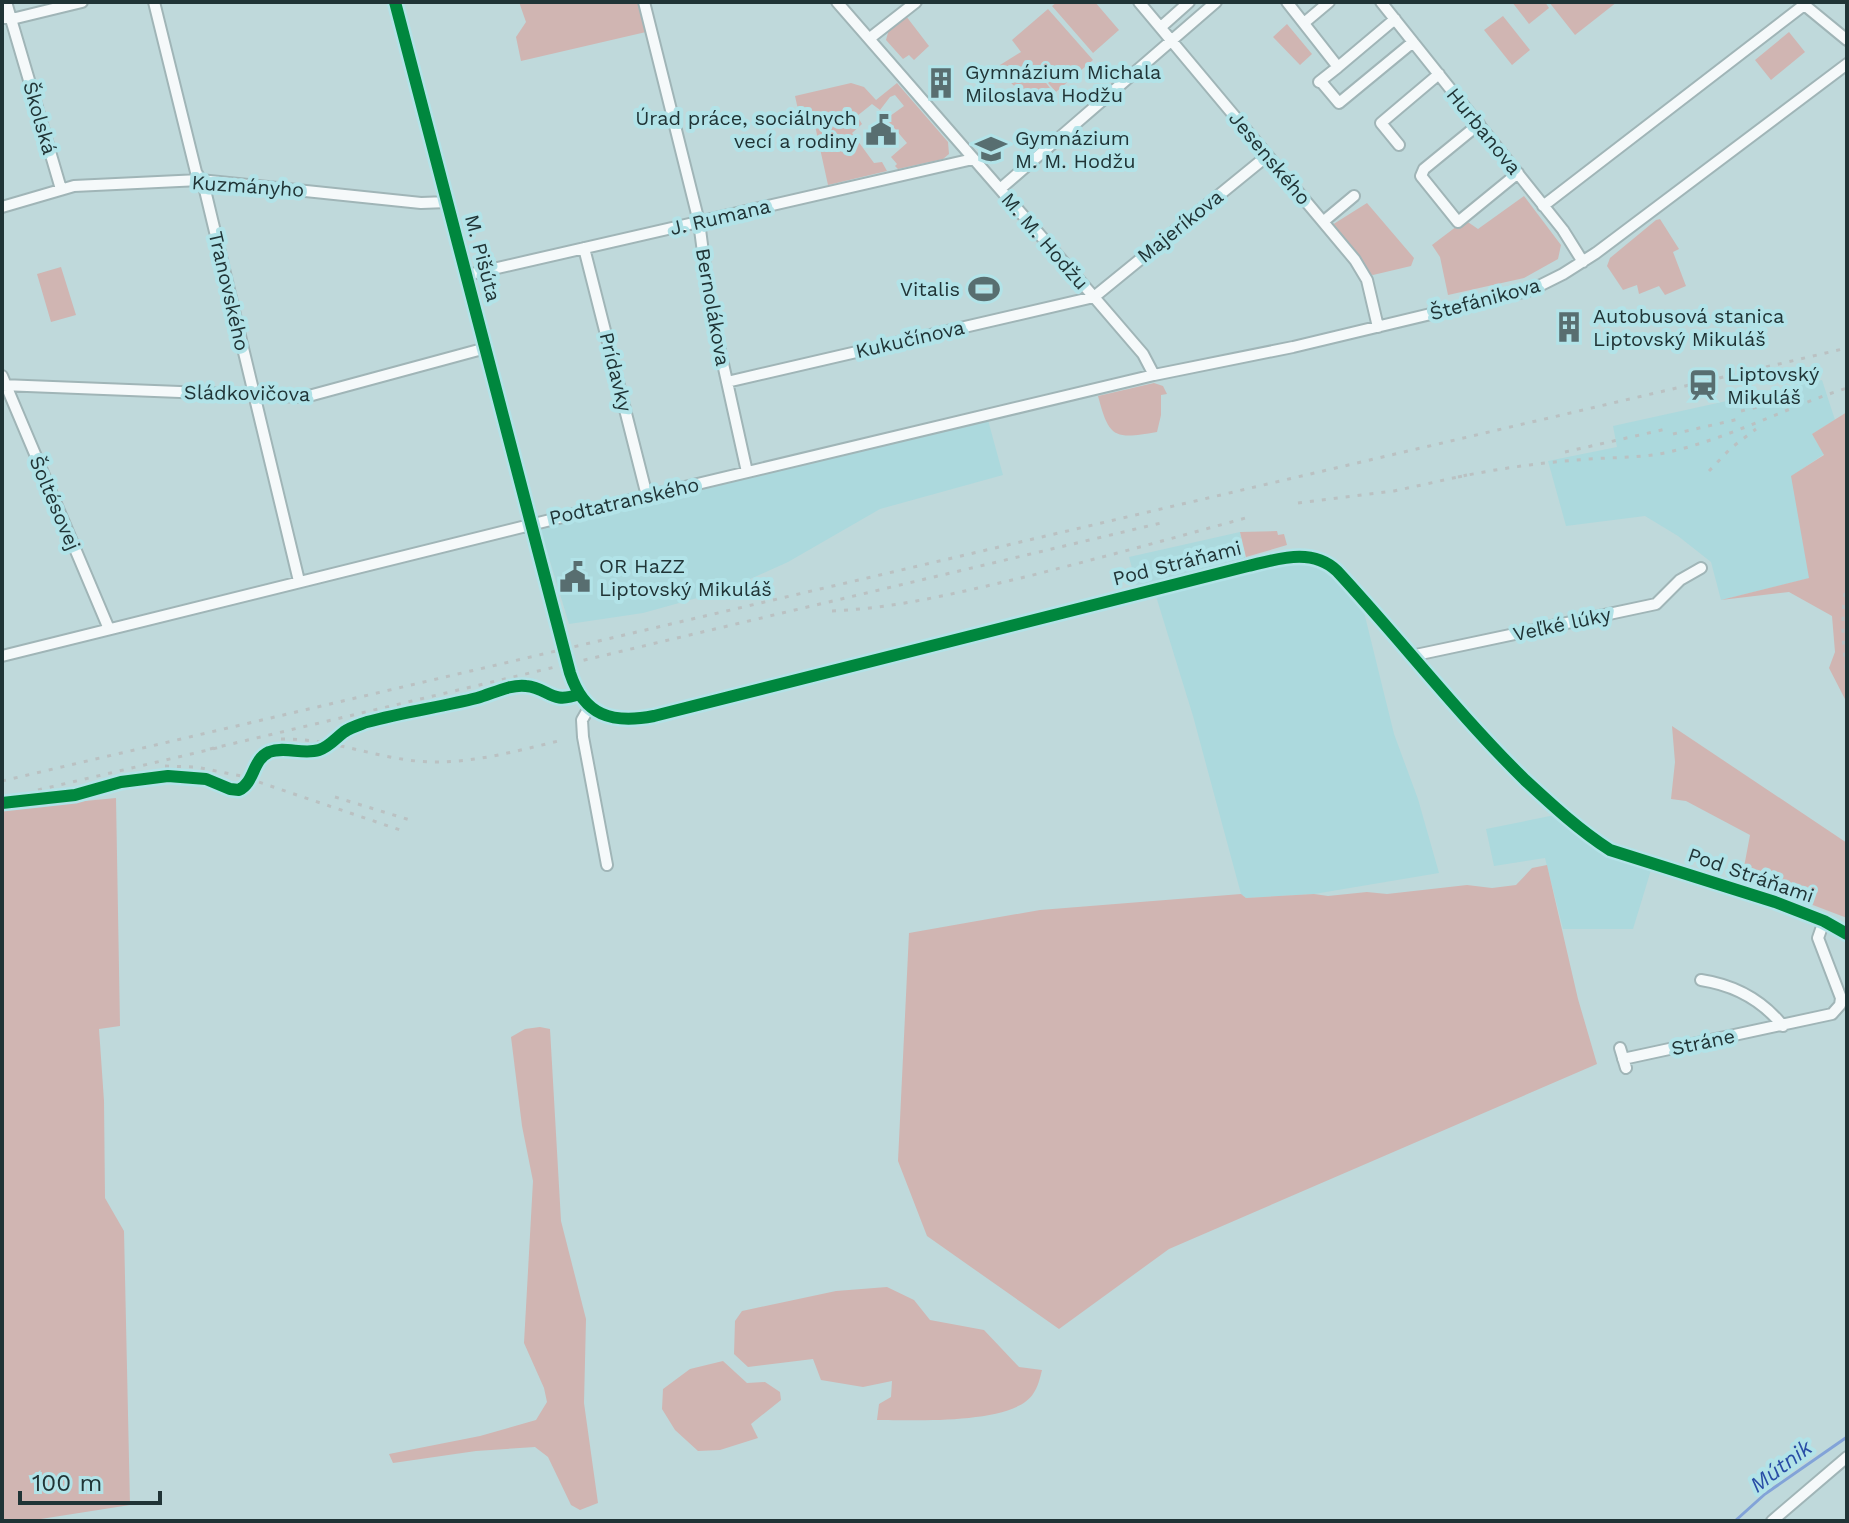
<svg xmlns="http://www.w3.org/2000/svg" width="1849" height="1523" font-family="'Work Sans',sans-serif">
<rect width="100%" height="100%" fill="#bfd9db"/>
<path fill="#acd9dd" d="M1822 380 1835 420 1812 434 1824 454 1792 476 1810 578 1721 600 1711 562 1678 536 1645 516 1566 526 1548 461 1617 447 1613 426Z
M988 420 1003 475 880 509 788 562 726 590 643 613 569 624 539 525Z
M1240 532 1245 558 1137 587 1129 557Z
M1318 564 1336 576 1363 608 1394 734 1418 799 1439 873 1314 894 1246 898 1241 894 1193 716 1155 593 1275 566Z
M1555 815 1597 849 1615 859 1651 870 1633 929H1563L1545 858 1494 866 1486 829Z"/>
<path fill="#d0b5b2" d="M519 2H638L646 32 521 61 516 37 526 22Z
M1057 2H1095L1119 30 1093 53 1052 6Z
M1512 2H1545L1549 8 1529 24Z
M1549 2H1617L1575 35Z
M1048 9 1093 60 1056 92 1034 67 1053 92C1029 103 1009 87 1000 65L1021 52 1012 40Z
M906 16 929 46 914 60 909 55 903 59 886 40 889 29Z
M1503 16 1530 50 1512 65 1484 30Z
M1287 24 1312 54 1300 65 1273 37Z
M1789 32 1805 52 1771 80 1755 60Z
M851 83 864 87 876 100 897 83 948 142 949 154 943 159 898 169 895 166 897 164 891 157 907 143 884 116 887 114 890 116 904 106 895 95 890 97 880 110 872 104 857 116 862 124 852 133 874 163 882 162 887 171 828 185 814 121 801 123 795 96Z
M1524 196 1561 245 1558 259 1524 278 1448 295 1440 257 1432 245 1465 220 1478 229Z
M1367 203 1414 258 1411 266 1373 275 1367 273 1332 225Z
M1660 219 1679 249 1673 252 1686 286 1665 295 1659 286 1639 294 1637 285 1623 290 1607 266 1610 258 1656 220Z
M61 267 76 315 51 322 37 274Z
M1154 383 1163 386 1167 394 1161 395V415L1157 432C1113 440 1109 437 1098 396Z
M1847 412V703L1829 668 1835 652 1832 616 1789 592 1721 600 1809 578 1791 476 1824 455 1812 434Z
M1277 531 1278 535 1284 534 1287 545 1246 557 1240 532Z
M1672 726 1847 843V918L1742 878 1750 835 1686 801 1671 799 1675 762Z
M116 798 120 1026 99 1029 104 1101 105 1198 124 1231 130 1505 28 1521H2V809Z
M1547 865 1578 999 1597 1064 1169 1249 1059 1329 927 1236 898 1161 909 933 1040 910 1241 894 1246 898 1314 894 1328 896 1367 892 1387 894 1467 885 1492 888 1516 885 1532 868Z
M540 1027 550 1029 561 1221 586 1319 584 1403 598 1503 580 1510 571 1505 548 1457 535 1447 476 1451 393 1463 389 1454 480 1436 536 1420 547 1402 544 1388 524 1343 533 1181 522 1126 511 1037 525 1029Z
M887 1287 914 1300 930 1320 984 1330 1019 1367 1042 1370C1040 1378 1038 1387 1033 1394 1013 1425 912 1420 877 1420L879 1404 891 1397 892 1381 863 1387 821 1380 813 1359 748 1367 734 1354 735 1321 742 1311 836 1291Z
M723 1361 747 1383 765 1382 780 1392 781 1400 751 1424 758 1438 720 1450 698 1451 675 1430 662 1409 663 1389 690 1369Z"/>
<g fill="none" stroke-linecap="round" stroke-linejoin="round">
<path stroke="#82a3d8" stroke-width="3" d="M1735 1521 1765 1494 1847 1437"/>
<defs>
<path id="minor" d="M6 2 61 189
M154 2 196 172 204 186 299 581
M395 2 570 673C584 716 612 724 654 716L1248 566C1278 559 1312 547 1337 571 1401 640 1458 714 1525 780 1552 805 1579 830 1610 850L1775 902 1824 921 1847 934
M644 2 699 222 710 305 747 472
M837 2 1094 297 1143 354 1154 375
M1139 2 1355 260 1367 280 1378 327
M1287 2 1338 67 1319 82
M1381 2 1563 230 1583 262
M1802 3 1847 40
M2 18H16L82 2
M1304 23 1329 2
M1161 27 1189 2
M870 38 916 2
M1338 67 1395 19
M1323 84 1339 103 1413 42
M1479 124 1424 169 1421 176 1458 222 1518 173
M1399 145 1381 123 1439 74
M1000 189 1216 2
M1543 206 1804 5
M2 207 74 186 200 180 421 203 448 202
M1324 221 1354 196
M584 248 647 496
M467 275 973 159
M2 376 109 629
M727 382 1094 297 1267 156
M2 385 305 397 486 348
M2 656 647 496 1154 375 1293 347 1531 290 1563 274 1596 253 1847 64
M1411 656 1656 604 1680 580 1701 568
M590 706 582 720 583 737 607 865
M1701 980C1734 985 1762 1000 1783 1026
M1620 1048 1626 1068
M1623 1059 1832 1014 1840 1005 1841 998 1818 938 1824 921
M1772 1521 1847 1457"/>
</defs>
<use href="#minor" stroke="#a0b5b7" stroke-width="14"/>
<use href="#minor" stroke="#f5f9fa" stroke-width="10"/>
<path stroke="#bac1c2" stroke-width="3" stroke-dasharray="4 8" stroke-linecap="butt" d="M1741 411 1784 401
M1673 434 1739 419
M1565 452 1666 429
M1709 471 1731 448 1756 429
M1458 477C1501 468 1546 462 1590 459 1617 457 1643 458 1669 452 1730 438 1787 407 1847 388
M1298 503 1394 491 1467 475
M1847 581C1841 612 1842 642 1847 673
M832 611C898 608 961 592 1025 577 1100 558 1174 538 1249 517
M281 739C327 738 370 756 416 761 466 766 515 751 563 740
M210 749 1161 523
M165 766 196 767 241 776 406 832
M2 781 1847 348
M38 790 221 747
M335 797 410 820"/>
<defs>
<path id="cycleway" d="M395 2 570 673C584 716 612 724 654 716L1248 566C1278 559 1312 547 1337 571 1401 640 1458 714 1525 780 1552 805 1579 830 1610 850L1775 902 1824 921 1847 934
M2 803 75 795 121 782 168 776 206 779 230 789 239 790C255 782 252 760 269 752 285 746 303 755 319 750 329 747 336 738 344 732 351 727 359 725 367 722 403 712 441 707 477 698 492 694 510 684 526 686 549 688 551 705 579 694"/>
</defs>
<use href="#cycleway" stroke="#b2e3e8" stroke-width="17"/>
<use href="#cycleway" stroke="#00873e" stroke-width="12"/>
</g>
<defs>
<symbol id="building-bare" viewBox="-9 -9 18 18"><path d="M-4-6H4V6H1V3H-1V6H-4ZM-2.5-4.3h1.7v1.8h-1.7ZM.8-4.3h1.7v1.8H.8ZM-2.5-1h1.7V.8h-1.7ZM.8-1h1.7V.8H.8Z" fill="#586e70" stroke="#b2e3e8" stroke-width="2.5" paint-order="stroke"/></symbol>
<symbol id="civic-bare" viewBox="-9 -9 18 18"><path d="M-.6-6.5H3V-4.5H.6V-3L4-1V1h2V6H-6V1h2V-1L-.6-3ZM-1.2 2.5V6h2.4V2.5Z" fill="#586e70" stroke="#b2e3e8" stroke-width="2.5" paint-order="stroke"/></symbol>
<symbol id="school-bare" viewBox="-9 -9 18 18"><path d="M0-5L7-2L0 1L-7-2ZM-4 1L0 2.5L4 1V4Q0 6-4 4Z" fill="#586e70" stroke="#b2e3e8" stroke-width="2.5" paint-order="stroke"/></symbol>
<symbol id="stadium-bare" viewBox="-9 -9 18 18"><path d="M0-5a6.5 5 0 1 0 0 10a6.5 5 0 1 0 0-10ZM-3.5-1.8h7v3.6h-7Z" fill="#586e70" stroke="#b2e3e8" stroke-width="2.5" paint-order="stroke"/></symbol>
<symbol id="station-bare" viewBox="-9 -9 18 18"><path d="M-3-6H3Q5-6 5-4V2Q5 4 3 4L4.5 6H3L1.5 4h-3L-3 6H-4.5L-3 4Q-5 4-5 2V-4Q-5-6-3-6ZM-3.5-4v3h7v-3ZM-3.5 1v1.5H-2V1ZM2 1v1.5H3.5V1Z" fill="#586e70" stroke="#b2e3e8" stroke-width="2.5" paint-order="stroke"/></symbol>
</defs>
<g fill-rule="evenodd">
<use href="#building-bare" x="919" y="61" width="44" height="44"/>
<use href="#civic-bare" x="859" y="108" width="44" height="44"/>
<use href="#school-bare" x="969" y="127" width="44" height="44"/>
<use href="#stadium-bare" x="962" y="267" width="44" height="44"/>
<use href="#building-bare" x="1547" y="305" width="44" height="44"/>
<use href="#station-bare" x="1681" y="363" width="44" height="44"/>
<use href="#civic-bare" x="553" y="555" width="44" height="44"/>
</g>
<g text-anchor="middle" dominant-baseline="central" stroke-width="8" stroke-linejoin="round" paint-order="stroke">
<g font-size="20" fill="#203436" stroke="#b2e3e8" text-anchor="start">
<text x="965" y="72">Gymnázium Michala<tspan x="965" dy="23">Miloslava Hodžu</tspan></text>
<text x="857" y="118" text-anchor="end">Úrad práce, sociálnych<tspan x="857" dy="23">vecí a rodiny</tspan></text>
<text x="1015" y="138">Gymnázium<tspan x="1015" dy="23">M. M. Hodžu</tspan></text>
<text x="960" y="289" text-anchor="end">Vitalis</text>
<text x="1593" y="316">Autobusová stanica<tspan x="1593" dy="23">Liptovský Mikuláš</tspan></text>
<text x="1727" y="374">Liptovský<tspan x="1727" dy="23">Mikuláš</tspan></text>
<text x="599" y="566">OR HaZZ<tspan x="599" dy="23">Liptovský Mikuláš</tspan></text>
</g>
<g font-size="20" fill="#203436" stroke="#b2e3e8">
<text transform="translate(40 118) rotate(74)">Školská</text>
<text transform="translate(1484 131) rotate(51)">Hurbanova</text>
<text transform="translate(1270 158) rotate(50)">Jesenského</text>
<text transform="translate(248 186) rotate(4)">Kuzmányho</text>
<text transform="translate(720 217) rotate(-13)">J. Rumana</text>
<text transform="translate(1180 226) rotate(-39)">Majeríkova</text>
<text transform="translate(1045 241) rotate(49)">M. M. Hodžu</text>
<text transform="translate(483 258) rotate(75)">M. Pišúta</text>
<text transform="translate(229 291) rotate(77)">Tranovského</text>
<text transform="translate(1485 299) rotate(-15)">Štefánikova</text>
<text transform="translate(713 307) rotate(80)">Bernolákova</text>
<text transform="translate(910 339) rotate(-13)">Kukučínova</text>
<text transform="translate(616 372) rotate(76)">Prídavky</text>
<text transform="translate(247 393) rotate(1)">Sládkovičova</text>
<text transform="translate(624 501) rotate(-13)">Podtatranského</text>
<text transform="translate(55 503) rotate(67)">Šoltésovej</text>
<text transform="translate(1177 563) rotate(-14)">Pod Stráňami</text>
<text transform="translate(1562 624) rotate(-12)">Veľké lúky</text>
<text transform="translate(1751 875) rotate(19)">Pod Stráňami</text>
<text transform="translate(1703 1042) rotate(-12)">Stráne</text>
</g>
<g font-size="22" font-style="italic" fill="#284da5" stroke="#b2e3e8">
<text transform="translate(1781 1466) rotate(-37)">Mútnik</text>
</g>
</g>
<rect width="1849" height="1523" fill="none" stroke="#203436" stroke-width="8"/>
<path d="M20 1491v12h140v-12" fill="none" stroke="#203436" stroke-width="4"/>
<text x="32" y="1491" font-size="24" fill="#203436" stroke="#b2e3e8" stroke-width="6" paint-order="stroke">100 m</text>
</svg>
